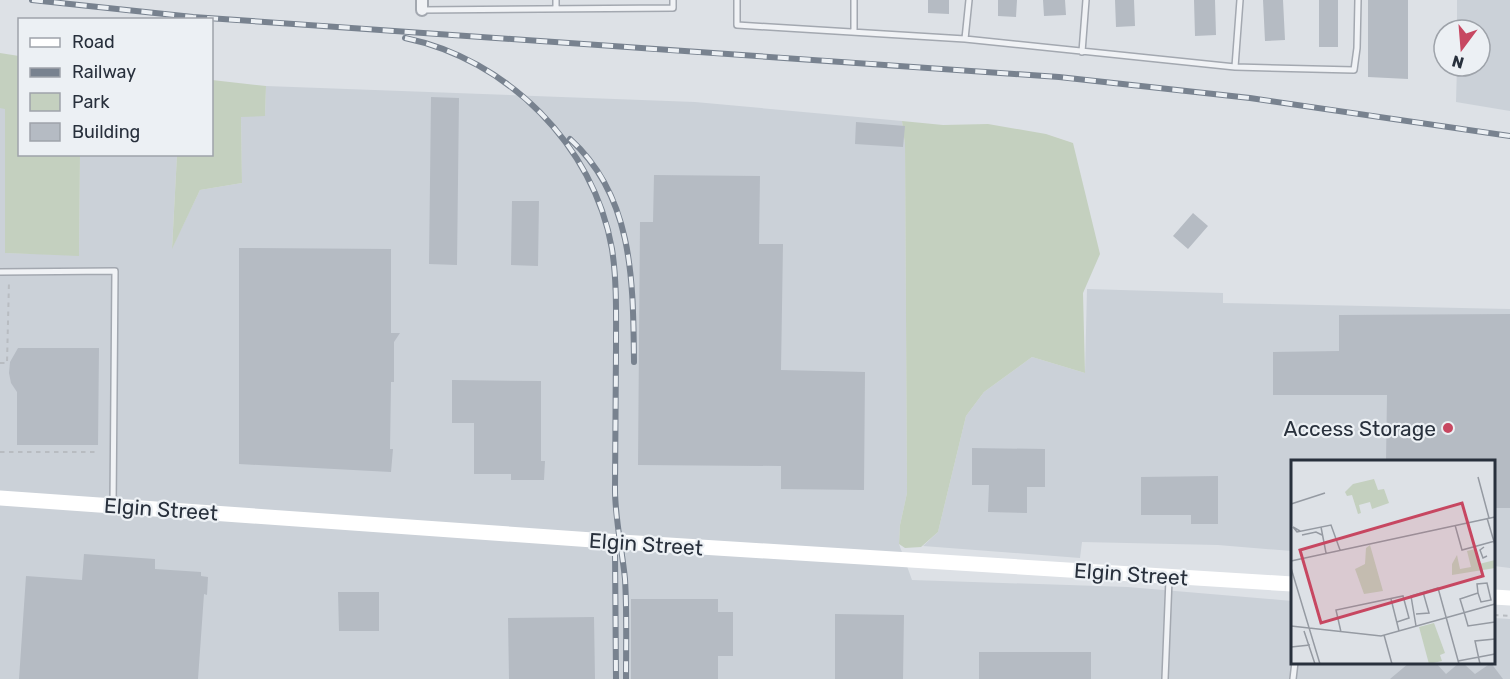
<svg xmlns="http://www.w3.org/2000/svg" width="1510" height="679" font-family="Rubik,sans-serif">
<rect width="100%" height="100%" fill="#dde1e6"/>
<path fill="#cbd1d8" d="M1457 0H1510V111L1456 102 1457 66H1480V30H1457Z
M266 86 695 102 902 121 905 145 907 493 900 525 899 544 912 580 1128 587 1292 601V662H1494V618L1510 619V679H0V108H5V253L79 255 80 155H177L172 248 200 190 242 183 241 116H265Z
M1087 289 1223 293V303L1510 309V568L1494 566V462H1292V551L1218 545 1082 542 1080 558 923 546 938 532 966 416 984 392 1032 357 1085 373Z"/>
<path fill="#c4d0bf" d="M0 53 19 56 20 154 80 155 79 256 5 253V109L0 108Z
M212 80 266 86 265 116 241 117 242 183 200 190 172 249 177 155 212 154Z
M902 121 943 125 988 124 1046 134 1073 143 1100 254 1083 293 1085 373 1032 357 984 392 966 416 938 532 921 547 905 548 899 544 900 525 907 493 905 145Z"/>
<path fill="#b5bbc3" d="M928 0H949V14L928 13Z
M998 0H1017L1016 17 998 16Z
M1043 0H1065L1066 15 1044 16Z
M1115 0H1134L1135 26 1116 27Z
M1194 0H1215L1216 35 1195 36Z
M1263 0H1283L1285 40 1265 41Z
M1319 0H1338V47H1319Z
M1368 0H1408V79L1368 77Z
M431 97 459 98 457 265 429 264Z
M856 122 905 126 903 147 855 144Z
M654 175 760 176 759 244H783L781 370 865 372 864 490 781 489V466L638 465 640 222H653Z
M512 201H539L538 266 511 265Z
M1193 213 1208 226 1188 249 1173 236Z
M239 248 391 249V333H400L394 342V382H391L390 449H393L391 472 239 464Z
M1510 314V508H1494V462H1386L1387 395H1273V352L1339 351V315Z
M18 348H99L98 445H17V392L11 383 9 373 10 362Z
M452 380 541 381V461H545L544 480H511V474H474V423H452Z
M972 448 1045 449V487H1027V513L988 512 989 485H972Z
M1218 476V524H1191V515H1141V477Z
M84 554 155 559V569L201 572V576L208 577 207 595 204 594 198 679H19L26 576 82 580Z
M338 592H379V631H339Z
M631 599H718V612H733V656H718V679H631Z
M835 614 904 615 903 679H835Z
M594 617 595 679H509L508 618Z
M979 652H1091V679H979Z
M1409 663H1436L1446 674 1459 663H1463L1475 674 1491 663 1503 679H1390Z"/>
<g fill="none" stroke-linecap="round" stroke-linejoin="round">
<defs>
<path id="lane" d="M556 0V9
M737 0V25L965 39 1235 67 1354 70 1357 48 1358 0
M422 10 673 8V0
M854 32V0
M965 39 969 0
M1082 52 1086 0
M1235 67 1240 0
M0 272 115 271 113 506
M1165 679 1169 579
M1293 679 1295 662"/>
<path id="street" d="M422 10V0"/>
</defs>
<use href="#lane" stroke="#a3a8b0" stroke-width="8"/>
<use href="#street" stroke="#a3a8b0" stroke-width="14"/>
<path stroke="#b8bcc1" stroke-width="2" stroke-dasharray="4.5 4.5" stroke-linecap="butt" d="M0 363H7L9 281
M0 452H98
M1494 615 1510 616"/>
<use href="#lane" stroke="#f0f2f5" stroke-width="5"/>
<use href="#street" stroke="#f0f2f5" stroke-width="10"/>
<path stroke="#fff" stroke-width="15" d="M0 498 621 542 1292 584
M1494 597 1510 598"/>
<defs>
<path id="rail" d="M32 0 193 17 1059 77 1250 98 1510 136
M405 38C507 59 594 145 612 249 617 282 616 315 616 348 616 395 615 442 615 489 615 519 622 549 625 579 627 612 626 646 626 679
M570 139C634 197 633 282 634 362
M615 550 616 679"/>
</defs>
<use href="#rail" stroke="#78828f" stroke-width="6"/>
<use href="#rail" stroke="#ecf0f4" stroke-width="4" stroke-dasharray="11" stroke-linecap="butt"/>
</g>
<circle fill="#c74761" stroke="#ecf0f4" stroke-width="2" cx="1448" cy="428" r="6"/>
<g text-anchor="middle" dominant-baseline="central" stroke-width="4.5" stroke-linejoin="round" paint-order="stroke">
<g font-size="21" fill="#28303c" stroke="#ecf0f4" text-anchor="end">
<text x="1436" y="428">Access Storage</text>
</g>
<g font-size="21" fill="#28303c" stroke="#ecf0f4">
<text transform="translate(161 509) rotate(4)">Elgin Street</text>
<text transform="translate(646 544) rotate(4)">Elgin Street</text>
<text transform="translate(1131 574) rotate(4)">Elgin Street</text>
</g>
</g>
<g transform="translate(1291 460)">
<rect width="204" height="204" fill="#dde1e6"/>
<path d="M83 19 87 30 93 29 98 43 81 49 79 42 68 45 70 53 67 54 61 35 56 36 54 32 62 24ZM79 85 92 131 73 134 64 109 74 104 75 88ZM184 89 188 104 204 100V108L161 115V104L166 95 169 109 180 107 176 91ZM143 163 154 193 149 195 151 201 138 204 128 167Z" fill="#c4d0bf"/>
<path fill="none" stroke="#959aa2" stroke-width="1.5" d="M187 17 198 58M0 44 34 33M196 58 204 85M164 65 171 90 204 81M30 67 35 93M9 71 2 67 6 72 40 65 49 90M11 75 25 72 31 75M193 87 189 90 192 98 196 96M0 101 204 57M0 108 29 204M100 139 108 171M173 152 169 139 187 133 186 124 196 123 200 140 190 142 187 133M173 152 177 166 204 162M125 154 138 153 132 132M0 166 90 176 204 144M125 166 120 136 147 128 168 204M13 171 24 204M50 172 45 150 112 136 118 158 106 162M93 175 101 204M0 187 19 185M167 201 204 194M189 204 184 181 204 179"/>
<path fill="#c74761" fill-opacity="0.15" stroke="#c74761" stroke-width="3" d="M171 43 192 116 30 163 9 90Z"/>
<rect width="204" height="204" fill="none" stroke="#28303c" stroke-width="3"/>
</g>
<rect x="18" y="18" width="195" height="138" fill="#ecf0f4" stroke="#9ea3aa" stroke-width="1.5"/>
<rect x="30" y="38" width="30" height="9" fill="#ffffff" stroke="#9ea3aa" stroke-width="1.5"/>
<text x="72" y="48" font-size="18" fill="#28303c">Road</text>
<rect x="30" y="68" width="30" height="9" fill="#78828f" stroke="#9ea3aa" stroke-width="1.5"/>
<text x="72" y="78" font-size="18" fill="#28303c">Railway</text>
<rect x="30" y="93" width="30" height="18" fill="#c4d0bf" stroke="#9ea3aa" stroke-width="1.5"/>
<text x="72" y="108" font-size="18" fill="#28303c">Park</text>
<rect x="30" y="123" width="30" height="18" fill="#b5bbc3" stroke="#9ea3aa" stroke-width="1.5"/>
<text x="72" y="138" font-size="18" fill="#28303c">Building</text>
<g transform="translate(1462 48) rotate(196)"><circle r="28" fill="#ecf0f4" stroke="#9ea3aa" stroke-width="1.5"/>
<path d="M0-4.5L10 22L0 15L-10 22Z" fill="#c74761"/>
<text y="-9" font-size="16" font-weight="bold" text-anchor="middle" fill="#28303c">N</text>
</g>
</svg>
